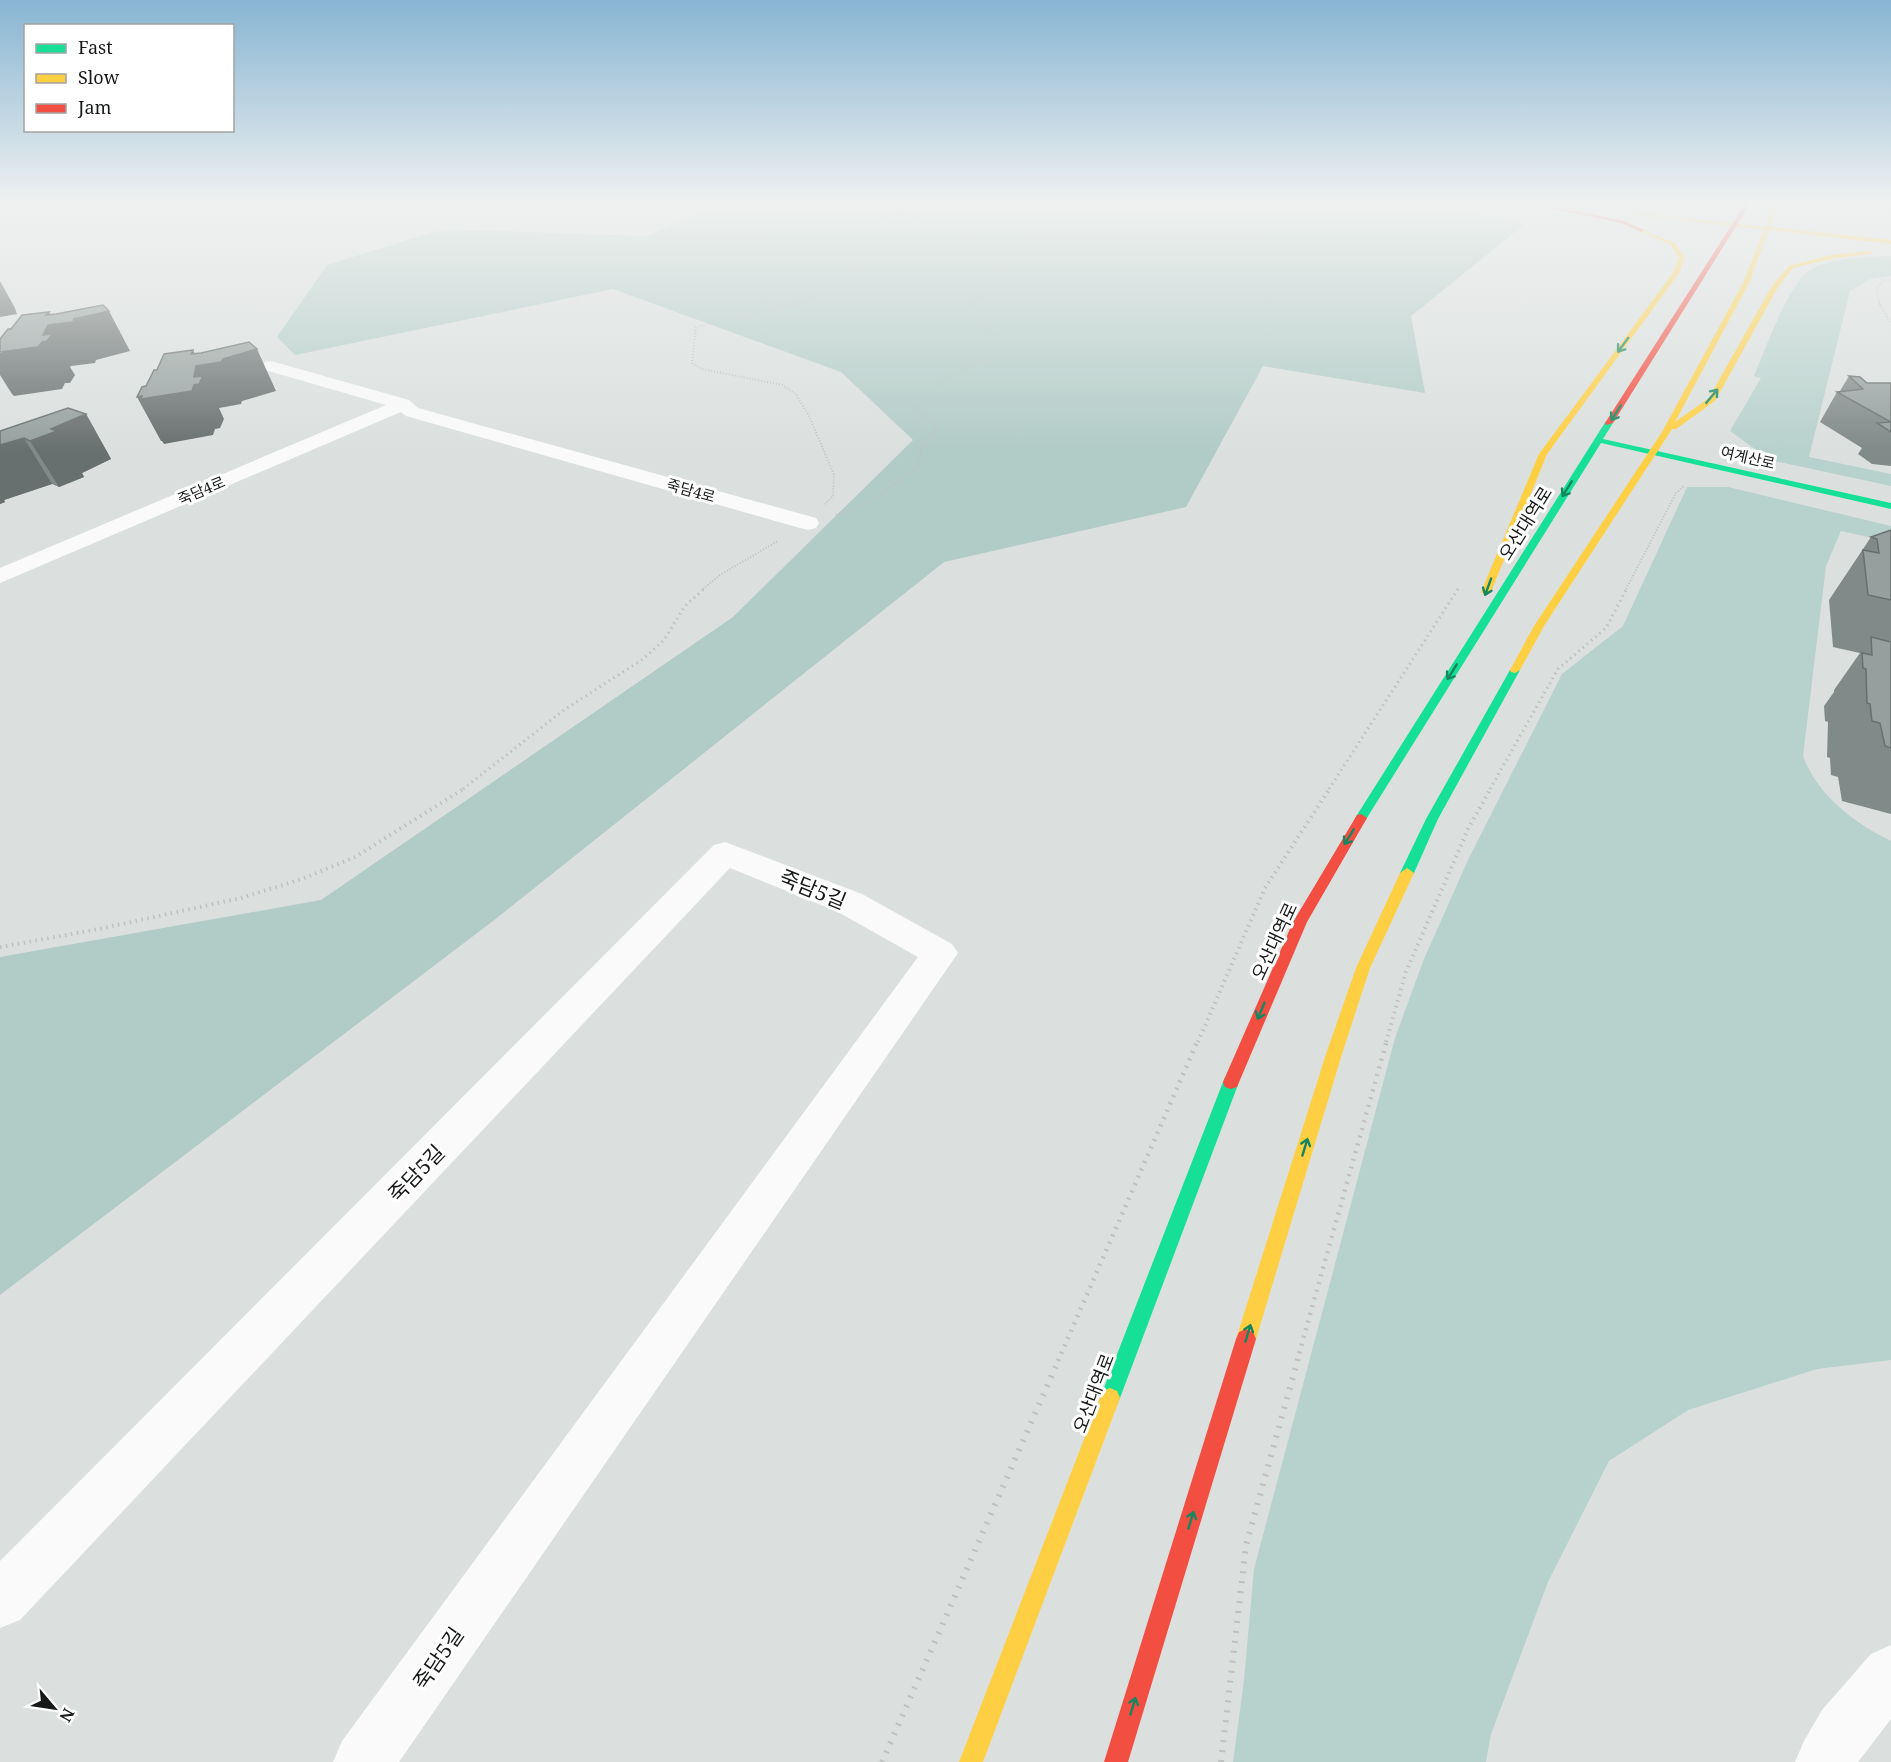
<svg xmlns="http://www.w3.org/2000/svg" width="1891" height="1762" font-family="'Noto Serif','Noto Sans KR',serif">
<rect width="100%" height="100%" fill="#dbe0de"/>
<path fill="#b7d1cc" d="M1891 256V276L1870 279 1850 291 1809 457 1891 474V486L1770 460 1730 431 1761 378 1754 376C1765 351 1788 284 1810 270 1832 256 1866 258 1891 256Z
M1687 487H1728L1891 526V542L1841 531 1826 566 1803 756C1818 796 1853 822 1891 841V1360L1817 1369 1688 1410 1609 1461 1548 1582 1491 1734 1486 1762H1233L1244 1680 1254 1569 1395 1038 1424 959 1468 860 1562 674 1623 626Z"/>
<path fill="#b1cbc6" d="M723 204H1421L1525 224 1411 316 1425 393 1263 366 1186 507 944 562 493 921 0 1295V957L321 900 733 617 913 440 841 372 613 289 295 355 277 337 327 265 443 229 647 236Z"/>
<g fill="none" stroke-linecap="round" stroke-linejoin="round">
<path stroke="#bfc0c0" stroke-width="1.5" stroke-dasharray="1 1.5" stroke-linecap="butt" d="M898 212C914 215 926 223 942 230 961 239 988 235 998 258L995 263 1001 274 987 286 990 293 971 301 974 305
M794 305 827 291 877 254 879 246 878 220 916 204
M1880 305 1876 288 1883 281 1891 280"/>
<path stroke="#bfc0c0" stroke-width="2" stroke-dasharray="1 2" stroke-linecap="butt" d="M798 303 696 327 692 363 702 369 782 385 796 394 810 418 834 475 833 496 825 504
M1879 303 1891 324
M836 515 864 505 919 467 921 447 936 429 935 425 917 409 918 406 953 373 979 363 1003 343 980 326 978 309 973 303
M703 589 720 575 778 541
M1626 589 1676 493 1684 486"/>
<path stroke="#bfc0c0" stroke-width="3" stroke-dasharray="1.5 4" stroke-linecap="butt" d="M463 789 564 710 643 659 664 640 685 606 705 588
M1329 789 1458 589
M1490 789 1558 669 1606 628 1627 588"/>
<path stroke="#bfc0c0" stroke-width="4" stroke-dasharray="1.5 4.5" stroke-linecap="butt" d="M0 947 99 929 241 898 302 879 355 857 465 788
M1198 1042 1265 888 1330 788
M1386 1042 1406 972 1468 829 1491 788"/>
<path stroke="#bfc0c0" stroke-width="4.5" stroke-dasharray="2 6" stroke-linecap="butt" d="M1058 1361 1198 1040
M1297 1361 1387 1040"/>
<path stroke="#bfc0c0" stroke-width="6" stroke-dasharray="2 8" stroke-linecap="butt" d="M882 1762 1059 1359
M1221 1762 1246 1545 1298 1359"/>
<path fill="#fafafa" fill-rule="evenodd" d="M271 361 409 400 418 408 816 518 819 523 816 528 808 530 800 528 406 416 401 412 0 583V568L386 405 265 370 263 366 265 362Z
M725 842 862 894 952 944 958 953 399 1762H333L342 1741 918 957 838 912 730 868 20 1620 0 1628V1561L714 845Z
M1891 1645V1719L1858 1762H1795L1804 1741 1822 1710 1871 1654Z"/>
<path fill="#16e098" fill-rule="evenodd" d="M1606 421 1613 423 1603 439 1891 503V509L1601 443 1365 821H1357L1355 818 1357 815Z
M1515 667 1520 670 1438 819 1414 873 1412 876H1402L1400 873 1426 819 1510 670Z
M1231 1075 1237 1077 1239 1082 1120 1398 1117 1405 1110 1408 1103 1405 1100 1398 1223 1082 1225 1077Z"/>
<path fill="#ffcf43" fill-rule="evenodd" d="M1774 204H1779L1770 227 1891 240V244L1769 230 1749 283 1675 422 1709 398 1772 286 1789 266 1831 255 1871 251 1874 253 1831 259 1793 268 1778 287 1715 401 1676 429H1672L1544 626 1520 670 1515 673 1511 672 1510 670 1534 626 1662 432 1743 283 1764 230 1626 213 1628 212 1766 227Z
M1639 229 1675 243 1685 258 1679 273 1547 454 1491 592 1483 594 1481 592 1539 454 1673 273 1679 258 1671 245 1639 231Z
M1407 868 1414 873 1370 968 1342 1054 1256 1339 1253 1346 1246 1349 1239 1346 1236 1339 1326 1054 1356 968 1400 873Z
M1110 1388 1117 1391 1120 1398 983 1762H959L1100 1398 1103 1391Z"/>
<path fill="#f24e42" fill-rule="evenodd" d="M1531 204H1542L1624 221 1644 230 1641 232 1621 223Z
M1745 204H1750L1613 423 1606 425 1605 423Z
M1361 814 1367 818 1307 922 1237 1087 1231 1089 1225 1087 1223 1082 1293 922 1357 815Z
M1246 1329 1253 1332 1256 1339 1128 1762H1104L1236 1339 1239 1332Z"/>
</g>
<path fill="#808a88" d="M1849 376 1867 383H1891V466L1872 464 1858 454 1862 448 1820 422 1837 392 1840 391Z
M86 414 111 459 82 473 84 477 59 487 52 484 4 500 5 502 0 504V431Z
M1891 530V814L1842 801 1838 777 1831 775 1830 758 1827 757 1828 722 1825 721 1824 706 1834 692V690L1860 653 1833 647 1829 600 1871 537Z"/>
<path fill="#68706f" d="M0 281 15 308 17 314 0 317Z
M109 311 130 351 96 360 95 363 71 366 70 367 75 375 70 383H65L62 389 14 396 12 394 0 375V353L43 335 46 315 49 312 56 324Z
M257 349 276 391 242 401 241 404 219 408 224 419 220 428 215 429 213 435 164 444 162 441H161L137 397 194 377 191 354 193 350 200 365Z
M86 414 111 459 82 473 84 477 59 487 30 441 51 429Z
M24 438 52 484 4 500 5 502 0 504V445Z"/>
<path fill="#95a09e" stroke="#68706f" stroke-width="1.5" d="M103 305 109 311 74 319 73 322 48 325 43 335 52 334 47 341 42 342 38 347 0 352V339L8 329H11L22 315 49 312 46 315 56 314Z
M249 342 257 349 223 359 221 362 196 366 194 377 203 376 199 384 194 385 192 391 141 399 142 396 137 397 142 387 146 386 154 370H157L164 354 193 350 191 354 201 353Z
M1849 376 1860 377 1867 383H1891V432L1877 423 1891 422 1837 392 1863 389Z
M68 408 86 414 51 429 57 431 30 441 24 438 0 445V431Z
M1891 530V600L1868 595 1863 550 1879 553 1877 539 1871 537Z
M1871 637 1891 642V748L1885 746 1880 723 1872 721 1870 704 1867 703 1866 669 1863 668 1862 653 1872 655Z"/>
<defs><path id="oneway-shaft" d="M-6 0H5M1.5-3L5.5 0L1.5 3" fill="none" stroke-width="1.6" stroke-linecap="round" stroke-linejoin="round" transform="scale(1.5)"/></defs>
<g stroke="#16865f">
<use href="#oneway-shaft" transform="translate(1623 345) rotate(126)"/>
<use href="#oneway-shaft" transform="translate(1712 396) rotate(-50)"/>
<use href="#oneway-shaft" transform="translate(1616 413) rotate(122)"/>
<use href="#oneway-shaft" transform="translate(1567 489) rotate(122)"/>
<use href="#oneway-shaft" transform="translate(1488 587) rotate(110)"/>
<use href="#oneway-shaft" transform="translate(1452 672) rotate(122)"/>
<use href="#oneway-shaft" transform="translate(1349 837) rotate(122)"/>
<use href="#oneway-shaft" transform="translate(1261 1011) rotate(113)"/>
<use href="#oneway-shaft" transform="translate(1305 1147) rotate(-73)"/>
<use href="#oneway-shaft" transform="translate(1248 1333) rotate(-73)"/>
<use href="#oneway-shaft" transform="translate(1191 1520) rotate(-73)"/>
<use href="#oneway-shaft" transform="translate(1133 1706) rotate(-73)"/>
</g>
<linearGradient id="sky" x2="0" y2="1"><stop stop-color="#87b5d2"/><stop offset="0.45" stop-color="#eff1f0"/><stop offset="1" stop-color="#eff1f0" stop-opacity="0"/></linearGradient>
<rect width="1891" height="451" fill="url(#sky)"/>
<g text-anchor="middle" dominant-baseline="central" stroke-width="6" stroke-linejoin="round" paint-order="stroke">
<g font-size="15" fill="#171919" stroke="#fff">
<text transform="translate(1748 457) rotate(13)">여계산로</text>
<text transform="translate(201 490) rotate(-23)">죽담4로</text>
<text transform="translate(691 490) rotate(16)">죽담4로</text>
</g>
<g font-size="18" fill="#171919" stroke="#fff">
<text transform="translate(1525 523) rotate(-58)">오산대역로</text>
<text transform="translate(1274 941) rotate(-65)">오산대역로</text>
<text transform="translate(1093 1393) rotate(-69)">오산대역로</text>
</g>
<g font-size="21" fill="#171919" stroke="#fff">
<text transform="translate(813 889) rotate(22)">죽담5길</text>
<text transform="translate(416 1173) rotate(-46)">죽담5길</text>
<text transform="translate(438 1658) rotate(-55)">죽담5길</text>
</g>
</g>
<rect x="24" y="24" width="210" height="108" fill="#ffffff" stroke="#a2a3a3" stroke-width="1.5"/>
<rect x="36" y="44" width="30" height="9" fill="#16e098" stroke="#a2a3a3" stroke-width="1.5"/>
<text x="78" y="54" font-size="18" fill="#171919">Fast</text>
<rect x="36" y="74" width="30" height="9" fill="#ffcf43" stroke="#a2a3a3" stroke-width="1.5"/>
<text x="78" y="84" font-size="18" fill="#171919">Slow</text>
<rect x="36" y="104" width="30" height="9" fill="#f24e42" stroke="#a2a3a3" stroke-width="1.5"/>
<text x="78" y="114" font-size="18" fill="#171919">Jam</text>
<g transform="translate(54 1708) rotate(119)" stroke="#ffffff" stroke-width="4.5" paint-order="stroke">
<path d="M0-4.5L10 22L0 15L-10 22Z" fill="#171919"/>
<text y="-9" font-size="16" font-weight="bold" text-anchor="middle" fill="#171919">N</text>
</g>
</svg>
